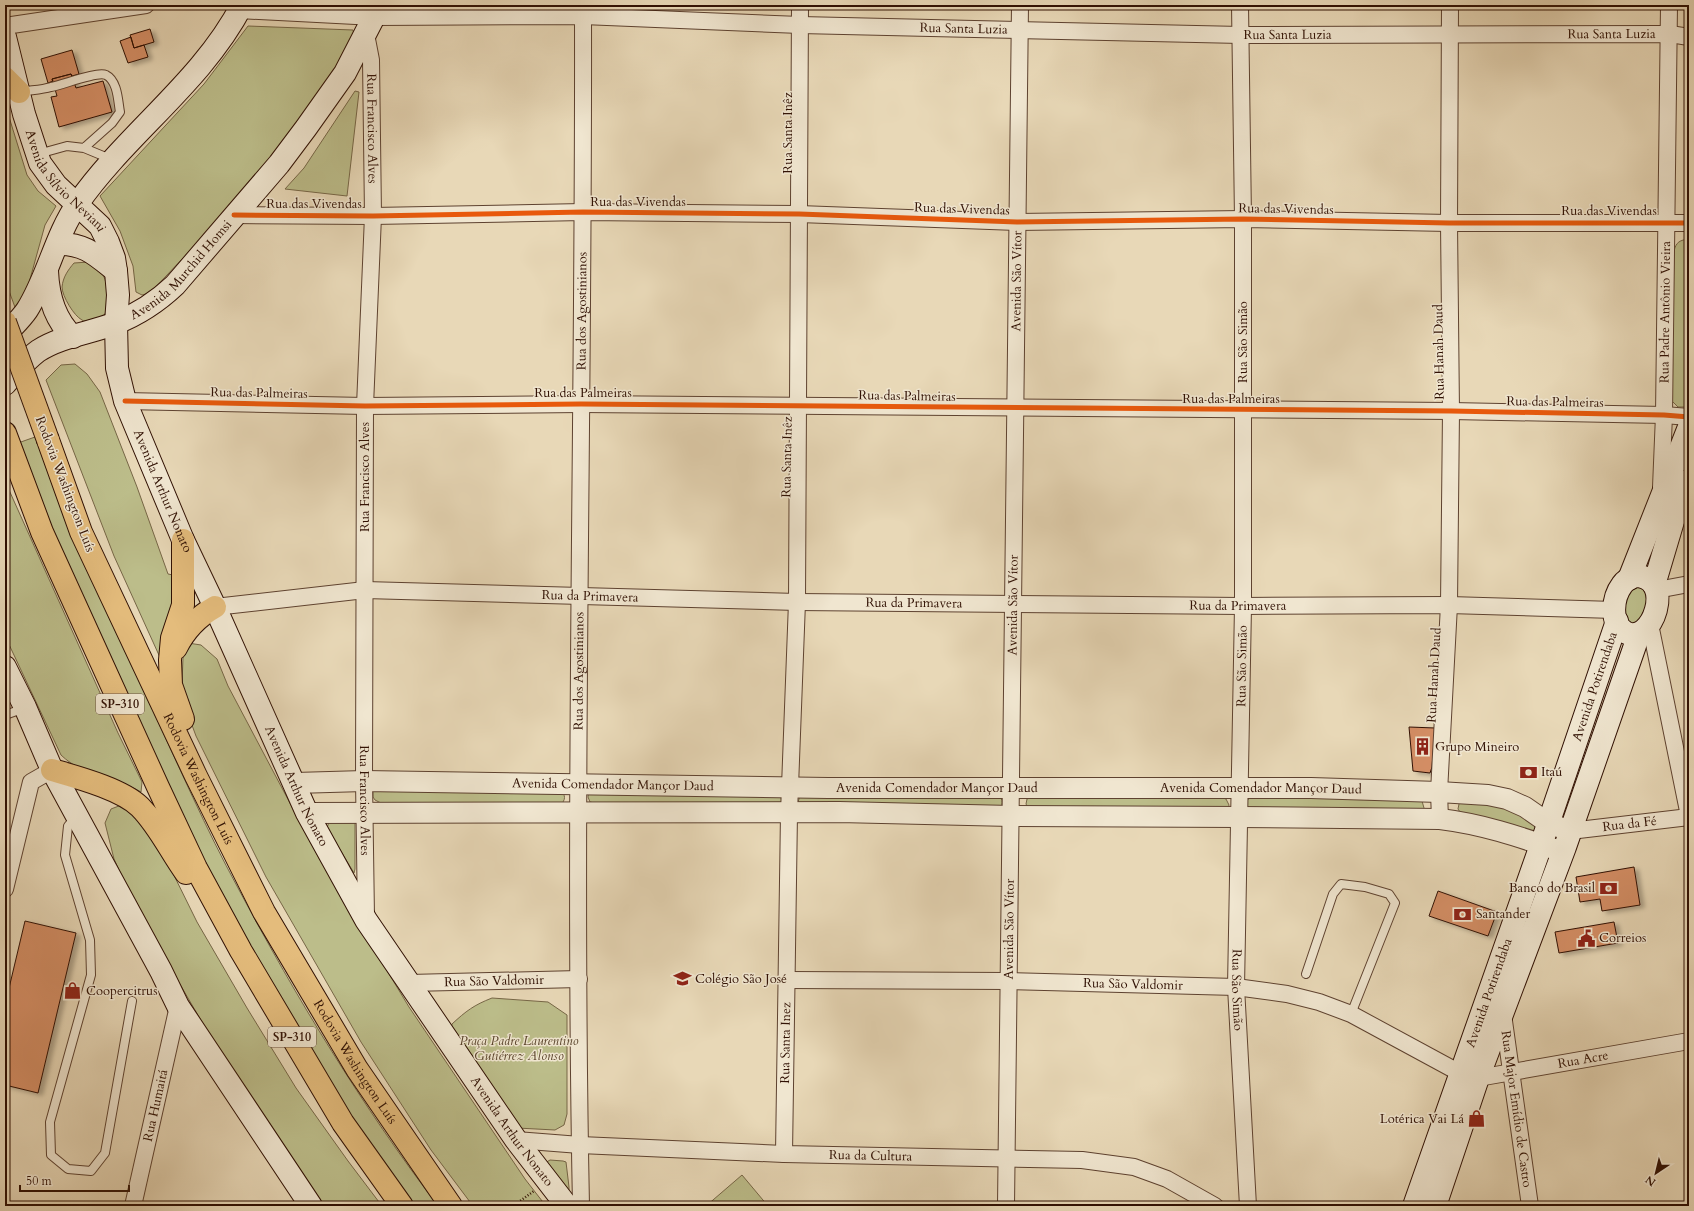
<svg xmlns="http://www.w3.org/2000/svg" width="1694" height="1211" font-family="Cardo,serif">
<defs>
<filter id="shadow"><feDropShadow dx="4.5" dy="2.5" stdDeviation="2" flood-color="#0004"/></filter>
</defs>
<rect width="100%" height="100%" fill="#e8d8b7"/>
<filter id="stains"><feTurbulence type="fractalNoise" baseFrequency=".005" numOctaves="4"/><feColorMatrix values="0 0 0 0 .2 0 0 0 0 .09 0 0 0 0 .02 0 0 0 .5 -.17"/></filter>
<radialGradient id="worn" r=".72"><stop offset=".6" stop-color="#630" stop-opacity="0"/><stop offset="1" stop-color="#630" stop-opacity=".3"/></radialGradient>
<path fill="#bcbd8a" stroke="#766646" d="M248 26 353 30 355 39 268 168 150 293 142 295 136 292 133 266 120 231 100 196 204 84Z
M355 91 359 92 347 196 285 189 304 168Z
M5 104 27 175 38 191 56 206 45 225 27 290 16 310 5 280Z
M1689 239V404L1688 407H1678L1671 400 1674 251C1676 242 1680 240 1689 239Z
M89 262C93 266 102 271 104 277 109 289 112 315 97 321 93 322 85 322 82 320 74 316 62 296 62 287 63 277 68 270 74 263Z
M75 364 87 374 100 392 137 487 168 574 173 575 177 592 163 664 114 556 46 380 61 365Z
M35 437C47 467 58 497 70 527 96 587 124 647 151 706 179 767 206 829 238 888 297 999 362 1106 438 1206H413L374 1154 221 898 82 605 18 443Z
M5 481 118 733 142 782 141 792C114 776 85 778 61 755L5 636Z
M1636 584 1651 595 1637 626 1622 618 1620 605Z
M188 643 201 645 217 659 228 686 319 858 409 1007 525 1179 546 1206H473L431 1150 361 1042 266 877 196 736 186 709 182 684 183 658Z
M560 789C566 796 566 799 560 806L381 803 375 800 373 797V791Z
M589 791 780 796 782 800V805L595 803 590 802 588 797Z
M999 794C1003 801 1003 804 999 810L803 807 798 802 800 796Z
M1033 796 1220 797 1226 799 1229 805 1228 810 1028 808 1026 804 1027 799Z
M1250 798H1414L1422 801 1424 808 1422 813 1247 812 1245 802Z
M1464 798 1503 806 1539 824 1535 835 1460 812 1458 809 1459 804Z
M124 804 159 845 197 922 247 1008 296 1088 348 1161 382 1206H319L234 1077 139 914 114 859 105 823 111 809Z
M355 821V869L354 873 327 828 329 822Z
M492 998 548 1002 567 1015V1114L564 1125 555 1130 517 1128 450 1034 452 1024C466 1011 474 1005 492 998Z
M550 1160 563 1161 566 1162 569 1187V1190L566 1191 545 1163Z
M742 1175 768 1206H706Z"/>
<path fill="#d48e65" stroke="#301003" filter="url(#shadow)" d="M150 29 154 42 134 48 130 35Z
M131 37 134 48 144 45 148 57 128 63 120 41Z
M72 50 79 74 72 76 71 74 52 79 53 81 48 83 41 59Z
M71 74 76 88 103 81 112 112 59 127 51 97 57 96 52 79Z
M1409 727 1435 728 1432 767 1430 773 1413 771Z
M1634 867 1640 905 1602 911 1600 899 1580 902 1576 877Z
M1438 891 1497 912 1488 936 1429 916Z
M25 921 76 933 38 1093 5 1085V1005Z
M1614 922 1618 943 1559 953 1555 932Z"/>
<g fill="none" stroke-linecap="round" stroke-linejoin="round">
<defs>
<path id="service" d="M20 92C31 90 41 90 51 87 63 85 97 71 106 75 118 81 118 102 120 112L112 123 84 148
M38 154 67 146 84 148 113 160
M5 715 25 708
M76 816 68 826 65 855 90 940 91 975 50 1122 51 1155 68 1169 91 1171 105 1153 132 1001
M1306 974 1333 894 1341 884 1365 887 1389 894 1395 903 1351 1014"/>
<g id="minor">
<path id="s1" d="M1240 5 1243 219V606L1236 987 1248 1206"/>
<path id="s2" d="M239 10 375 17 583 16 800 25 1241 35 1670 34 1689 37"/>
<path d="M5 26 146 5"/>
<path id="s3" d="M366 34 371 60 373 216 365 406 364 781 366 917"/>
<path d="M234 215 373 216 583 212 799 214 1017 222 1243 219 1449 223H1689"/>
<path d="M125 401 365 406 581 404 1451 411 1664 415 1689 417"/>
<path id="s4" d="M1661 487 1664 415 1669 5"/>
<path d="M1657 590 1689 584"/>
<path id="s5" d="M215 607 365 590 797 602 1243 606 1449 605 1614 610"/>
<path d="M1650 624 1689 816"/>
<path d="M1440 819 1439 792 1449 605 1451 411 1449 223 1450 5"/>
<path id="s6" d="M1570 831 1689 817"/>
<path d="M5 889 31 782 52 770"/>
<path id="s7" d="M787 980 1009 981 1236 987 1287 994 1319 1002 1351 1014 1460 1073 1478 1078 1689 1041"/>
<path id="s8" d="M409 983 579 979"/>
<path id="s9" d="M1503 1014 1530 1206"/>
<path id="s10" d="M516 1140 580 1145 784 1154 1082 1160 1134 1167 1167 1179 1215 1206"/>
<path id="s11" d="M784 1154 789 813 797 602 800 5"/>
<path id="s12" d="M133 1206 178 1006"/>
<path id="s13" d="M581 1206C573 809 584 413 583 16"/>
<path id="s14" d="M1006 1206 1020 5"/>
</g>
<g id="tertiary">
<path id="s15" d="M295 783 364 781 828 788H1311L1439 792 1488 795 1507 799 1525 807 1548 823 1570 831"/>
<path d="M307 813 839 812 1011 816 1239 817 1440 819C1481 824 1518 836 1557 850"/>
</g>
<g id="secondary">
<path id="s16" d="M5 37 24 114 40 163 56 185 100 226 108 242 114 258 116 271 118 295 116 323 117 368 125 401 183 540 215 607 307 813 366 920 516 1140 567 1206"/>
<path d="M58 244C84 243 96 255 116 271"/>
<path d="M47 271C48 296 54 319 73 337"/>
<path d="M5 335C12 327 21 319 27 310 48 277 55 236 78 203 127 133 202 82 242 5"/>
<path id="s17" d="M5 384C15 373 26 360 38 351 61 336 91 333 116 323 139 314 157 302 175 285L279 164 306 128 345 73 380 5"/>
<path d="M1635 576C1677 576 1652 648 1625 632 1609 623 1613 597 1622 585 1625 580 1630 578 1635 576Z"/>
<path d="M1629 579 1689 427"/>
<path d="M1654 585 1673 521 1689 480"/>
<path d="M5 667 25 707 52 770 161 971 178 1006 311 1206"/>
<path id="s18" d="M1414 1206 1541 845 1617 621"/>
<path d="M1435 1206 1478 1078 1565 847 1639 634"/>
</g>
<g id="motorway">
<path d="M5 78 19 92"/>
<path d="M5 433 42 532 158 787 196 868 241 951 343 1123 402 1206"/>
<path id="s19" d="M48 440 81 532 196 776 264 912 357 1069 451 1206"/>
<path d="M183 540V605L172 638 170 660 171 685 183 719"/>
<path d="M176 648C185 630 197 617 215 607"/>
<path d="M52 770C76 777 122 789 140 807 159 826 170 851 186 873"/>
</g>
</defs>
<use href="#service" stroke="#5e4230" stroke-width="10"/>
<use href="#minor" stroke="#5e4230" stroke-width="18"/>
<use href="#tertiary" stroke="#5e4230" stroke-width="22"/>
<use href="#secondary" stroke="#301003" stroke-width="24"/>
<use href="#motorway" stroke="#301003" stroke-width="24"/>
<path stroke="#301003" stroke-width="2.5" stroke-dasharray="1 2" stroke-linecap="butt" d="M513 1206 534 1191"/>
<use href="#service" stroke="#f0e6d0" stroke-width="8"/>
<use href="#minor" stroke="#f0e6d0" stroke-width="16"/>
<use href="#tertiary" stroke="#f0e6d0" stroke-width="20"/>
<use href="#secondary" stroke="#f0e6d0" stroke-width="22"/>
<use href="#motorway" stroke="#e4bc7c" stroke-width="22"/>
<defs>
<path id="motorway-bridge" d="M5 322 48 440"/>
</defs>
<use href="#motorway-bridge" stroke="#301003" stroke-width="24" stroke-linecap="butt"/>
<use href="#motorway-bridge" stroke="#e4bc7c" stroke-width="22"/>
<defs>
<path id="cycleway" d="M234 215 373 216 583 212 799 214 1017 222 1243 219 1449 223H1689
M125 401 365 406 581 404 1451 411 1664 415 1689 417"/>
</defs>
<use href="#cycleway" stroke="#f0e6d0" stroke-width="8"/>
<use href="#cycleway" stroke="#e8590c" stroke-width="5"/>
</g>
<defs>
<symbol id="building-bare" viewBox="-9 -9 18 18"><path d="M-4-6H4V6H1V3H-1V6H-4ZM-2.5-4.3h1.7v1.8h-1.7ZM.8-4.3h1.7v1.8H.8ZM-2.5-1h1.7V.8h-1.7ZM.8-1h1.7V.8H.8Z" fill="#8f2418" stroke="#f0e6d0" stroke-width="2.5" paint-order="stroke"/></symbol>
<symbol id="bank-bare" viewBox="-9 -9 18 18"><path d="M-6-4H6V4H-6ZM0-2.3a2.3 2.3 0 1 0 0 4.6a2.3 2.3 0 1 0 0-4.6Z" fill="#8f2418" stroke="#f0e6d0" stroke-width="2.5" paint-order="stroke"/></symbol>
<symbol id="civic-bare" viewBox="-9 -9 18 18"><path d="M-.6-6.5H3V-4.5H.6V-3L4-1V1h2V6H-6V1h2V-1L-.6-3ZM-1.2 2.5V6h2.4V2.5Z" fill="#8f2418" stroke="#f0e6d0" stroke-width="2.5" paint-order="stroke"/></symbol>
<symbol id="school-bare" viewBox="-9 -9 18 18"><path d="M0-5L7-2L0 1L-7-2ZM-4 1L0 2.5L4 1V4Q0 6-4 4Z" fill="#8f2418" stroke="#f0e6d0" stroke-width="2.5" paint-order="stroke"/></symbol>
<symbol id="shop-bare" viewBox="-9 -9 18 18"><path d="M-5-2.5h2.3a2.7 3.5 0 0 1 5.4 0H5L5.5 6h-11ZM-1.5-2.5h3a1.5 2.3 0 0 0-3 0Z" fill="#8f2418" stroke="#f0e6d0" stroke-width="2.5" paint-order="stroke"/></symbol>
</defs>
<g fill-rule="evenodd">
<use href="#building-bare" x="1410" y="734" width="25" height="25"/>
<use href="#bank-bare" x="1516" y="760" width="25" height="25"/>
<use href="#bank-bare" x="1596" y="876" width="25" height="25"/>
<use href="#bank-bare" x="1450" y="902" width="25" height="25"/>
<use href="#civic-bare" x="1574" y="926" width="25" height="25"/>
<use href="#school-bare" x="670" y="966" width="25" height="25"/>
<use href="#shop-bare" x="60" y="978" width="25" height="25"/>
<use href="#shop-bare" x="1464" y="1106" width="25" height="25"/>
</g>
<g text-anchor="middle" dominant-baseline="central" stroke-width="3" stroke-linejoin="round" paint-order="stroke">
<g fill="#f0e6d0" stroke="#6a5040" stroke-width="1">
<rect x="96" y="694" width="48" height="20" rx="3"/>
<rect x="268" y="1027" width="48" height="20" rx="3"/>
</g>
<g font-size="12" font-weight="bold" fill="#301003">
<text x="120" y="704">SP-310</text>
<text x="292" y="1037">SP-310</text>
</g>
<g font-size="13" fill="#301003" stroke="#f0e6d0">
<text stroke="none"><textPath href="#s2" startOffset="725">Rua Santa Luzia</textPath></text>
<text stroke="none"><textPath href="#s2" startOffset="1049">Rua Santa Luzia</textPath></text>
<text stroke="none"><textPath href="#s2" startOffset="1373">Rua Santa Luzia</textPath></text>
<text stroke="none"><textPath href="#s3" startOffset="95">Rua Francisco Alves</textPath></text>
<text transform="translate(788 133) rotate(-90)">Rua Santa Inêz</text>
<text stroke="none"><textPath href="#s16" startOffset="160">Avenida Sílvio Neviani</textPath></text>
<text x="638" y="202">Rua das Vivendas</text>
<text x="314" y="204">Rua das Vivendas</text>
<text transform="translate(962 209) rotate(2)">Rua das Vivendas</text>
<text transform="translate(1286 209) rotate(1)">Rua das Vivendas</text>
<text x="1609" y="211">Rua das Vivendas</text>
<text stroke="none"><textPath href="#s17" startOffset="215">Avenida Murchid Homsi</textPath></text>
<text stroke="none"><textPath href="#s14" startOffset="925">Avenida São Vítor</textPath></text>
<text stroke="none"><textPath href="#s13" startOffset="895">Rua dos Agostinianos</textPath></text>
<text stroke="none"><textPath href="#s4" startOffset="175">Rua Padre Antônio Vieira</textPath></text>
<text transform="translate(1243 342) rotate(-90)">Rua São Simão</text>
<text transform="translate(1439 352) rotate(-91)">Rua Hanah Daud</text>
<text transform="translate(259 393) rotate(1)">Rua das Palmeiras</text>
<text x="583" y="393">Rua das Palmeiras</text>
<text transform="translate(907 396) rotate(1)">Rua das Palmeiras</text>
<text x="1231" y="399">Rua das Palmeiras</text>
<text transform="translate(1555 402) rotate(1)">Rua das Palmeiras</text>
<text transform="translate(787 457) rotate(-89)">Rua Santa Inêz</text>
<text transform="translate(365 477) rotate(-90)">Rua Francisco Alves</text>
<text transform="translate(65 484) rotate(69)">Rodovia Washington Luís</text>
<text stroke="none"><textPath href="#s16" startOffset="495">Avenida Arthur Nonato</textPath></text>
<text stroke="none"><textPath href="#s5" startOffset="376">Rua da Primavera</textPath></text>
<text stroke="none"><textPath href="#s5" startOffset="700">Rua da Primavera</textPath></text>
<text stroke="none"><textPath href="#s5" startOffset="1024">Rua da Primavera</textPath></text>
<text stroke="none"><textPath href="#s14" startOffset="601">Avenida São Vítor</textPath></text>
<text transform="translate(1242 666) rotate(-89)">Rua São Simão</text>
<text stroke="none"><textPath href="#s13" startOffset="535">Rua dos Agostinianos</textPath></text>
<text transform="translate(1434 675) rotate(-87)">Rua Hanah Daud</text>
<text stroke="none"><textPath href="#s18" startOffset="550">Avenida Potirendaba</textPath></text>
<text stroke="none"><textPath href="#s19" startOffset="371">Rodovia Washington Luís</textPath></text>
<text stroke="none"><textPath href="#s15" startOffset="318">Avenida Comendador Mançor Daud</textPath></text>
<text stroke="none"><textPath href="#s16" startOffset="819">Avenida Arthur Nonato</textPath></text>
<text stroke="none"><textPath href="#s15" startOffset="642">Avenida Comendador Mançor Daud</textPath></text>
<text stroke="none"><textPath href="#s15" startOffset="966">Avenida Comendador Mançor Daud</textPath></text>
<text stroke="none"><textPath href="#s3" startOffset="767">Rua Francisco Alves</textPath></text>
<text stroke="none"><textPath href="#s6" startOffset="60">Rua da Fé</textPath></text>
<text stroke="none"><textPath href="#s14" startOffset="277">Avenida São Vítor</textPath></text>
<text stroke="none"><textPath href="#s8" startOffset="85">Rua São Valdomir</textPath></text>
<text stroke="none"><textPath href="#s7" startOffset="346">Rua São Valdomir</textPath></text>
<text stroke="none"><textPath href="#s1" startOffset="985">Rua São Simão</textPath></text>
<text stroke="none"><textPath href="#s18" startOffset="226">Avenida Potirendaba</textPath></text>
<text stroke="none"><textPath href="#s11" startOffset="111">Rua Santa Inez</textPath></text>
<text stroke="none"><textPath href="#s7" startOffset="817">Rua Acre</textPath></text>
<text stroke="none"><textPath href="#s19" startOffset="695">Rodovia Washington Luís</textPath></text>
<text stroke="none"><textPath href="#s12" startOffset="103">Rua Humaitá</textPath></text>
<text stroke="none"><textPath href="#s9" startOffset="96">Rua Major Emídio de Castro</textPath></text>
<text stroke="none"><textPath href="#s16" startOffset="1227">Avenida Arthur Nonato</textPath></text>
<text stroke="none"><textPath href="#s10" startOffset="355">Rua da Cultura</textPath></text>
</g>
<g font-size="13" fill="#301003" stroke="#f0e6d0" text-anchor="start">
<text x="1435" y="747">Grupo Mineiro</text>
<text x="1541" y="772">Itaú</text>
<text x="1595" y="888" text-anchor="end">Banco do Brasil</text>
<text x="1476" y="914">Santander</text>
<text x="1599" y="938">Correios</text>
<text x="695" y="979">Colégio São José</text>
<text x="86" y="991">Coopercitrus</text>
<text x="1464" y="1119" text-anchor="end">Lotérica Vai Lá</text>
</g>
<g font-size="13" font-style="italic" fill="#5a442c" stroke="#f0e6d0">
<text x="519" y="1041">Praça Padre Laurentino<tspan x="519" dy="15">Gutiérrez Alonso</tspan></text>
</g>
</g>
<rect width="1694" height="1211" fill="none" stroke="#e8d8b7" stroke-width="20"/>
<rect x="6" y="6" width="1682" height="1199" fill="none" stroke="#301003" stroke-width="2"/>
<rect x="10" y="10" width="1674" height="1191" fill="none" stroke="#301003"/>
<g transform="translate(1656 1173) rotate(215)" stroke="#f0e6d0" stroke-width="3" paint-order="stroke">
<path d="M0-3L7 15L0 10L-7 15Z" fill="#301003"/>
<text y="-6" font-size="11" font-weight="bold" text-anchor="middle" fill="#301003">N</text>
</g>
<path d="M20 1185v6h109v-6" fill="none" stroke="#301003" stroke-width="2"/>
<text x="26" y="1185" font-size="12" fill="#301003" stroke="#f0e6d0" stroke-width="3" paint-order="stroke">50 m</text>
<rect width="100%" height="100%" filter="url(#stains)"/>
<rect width="100%" height="100%" fill="url(#worn)"/>
</svg>
